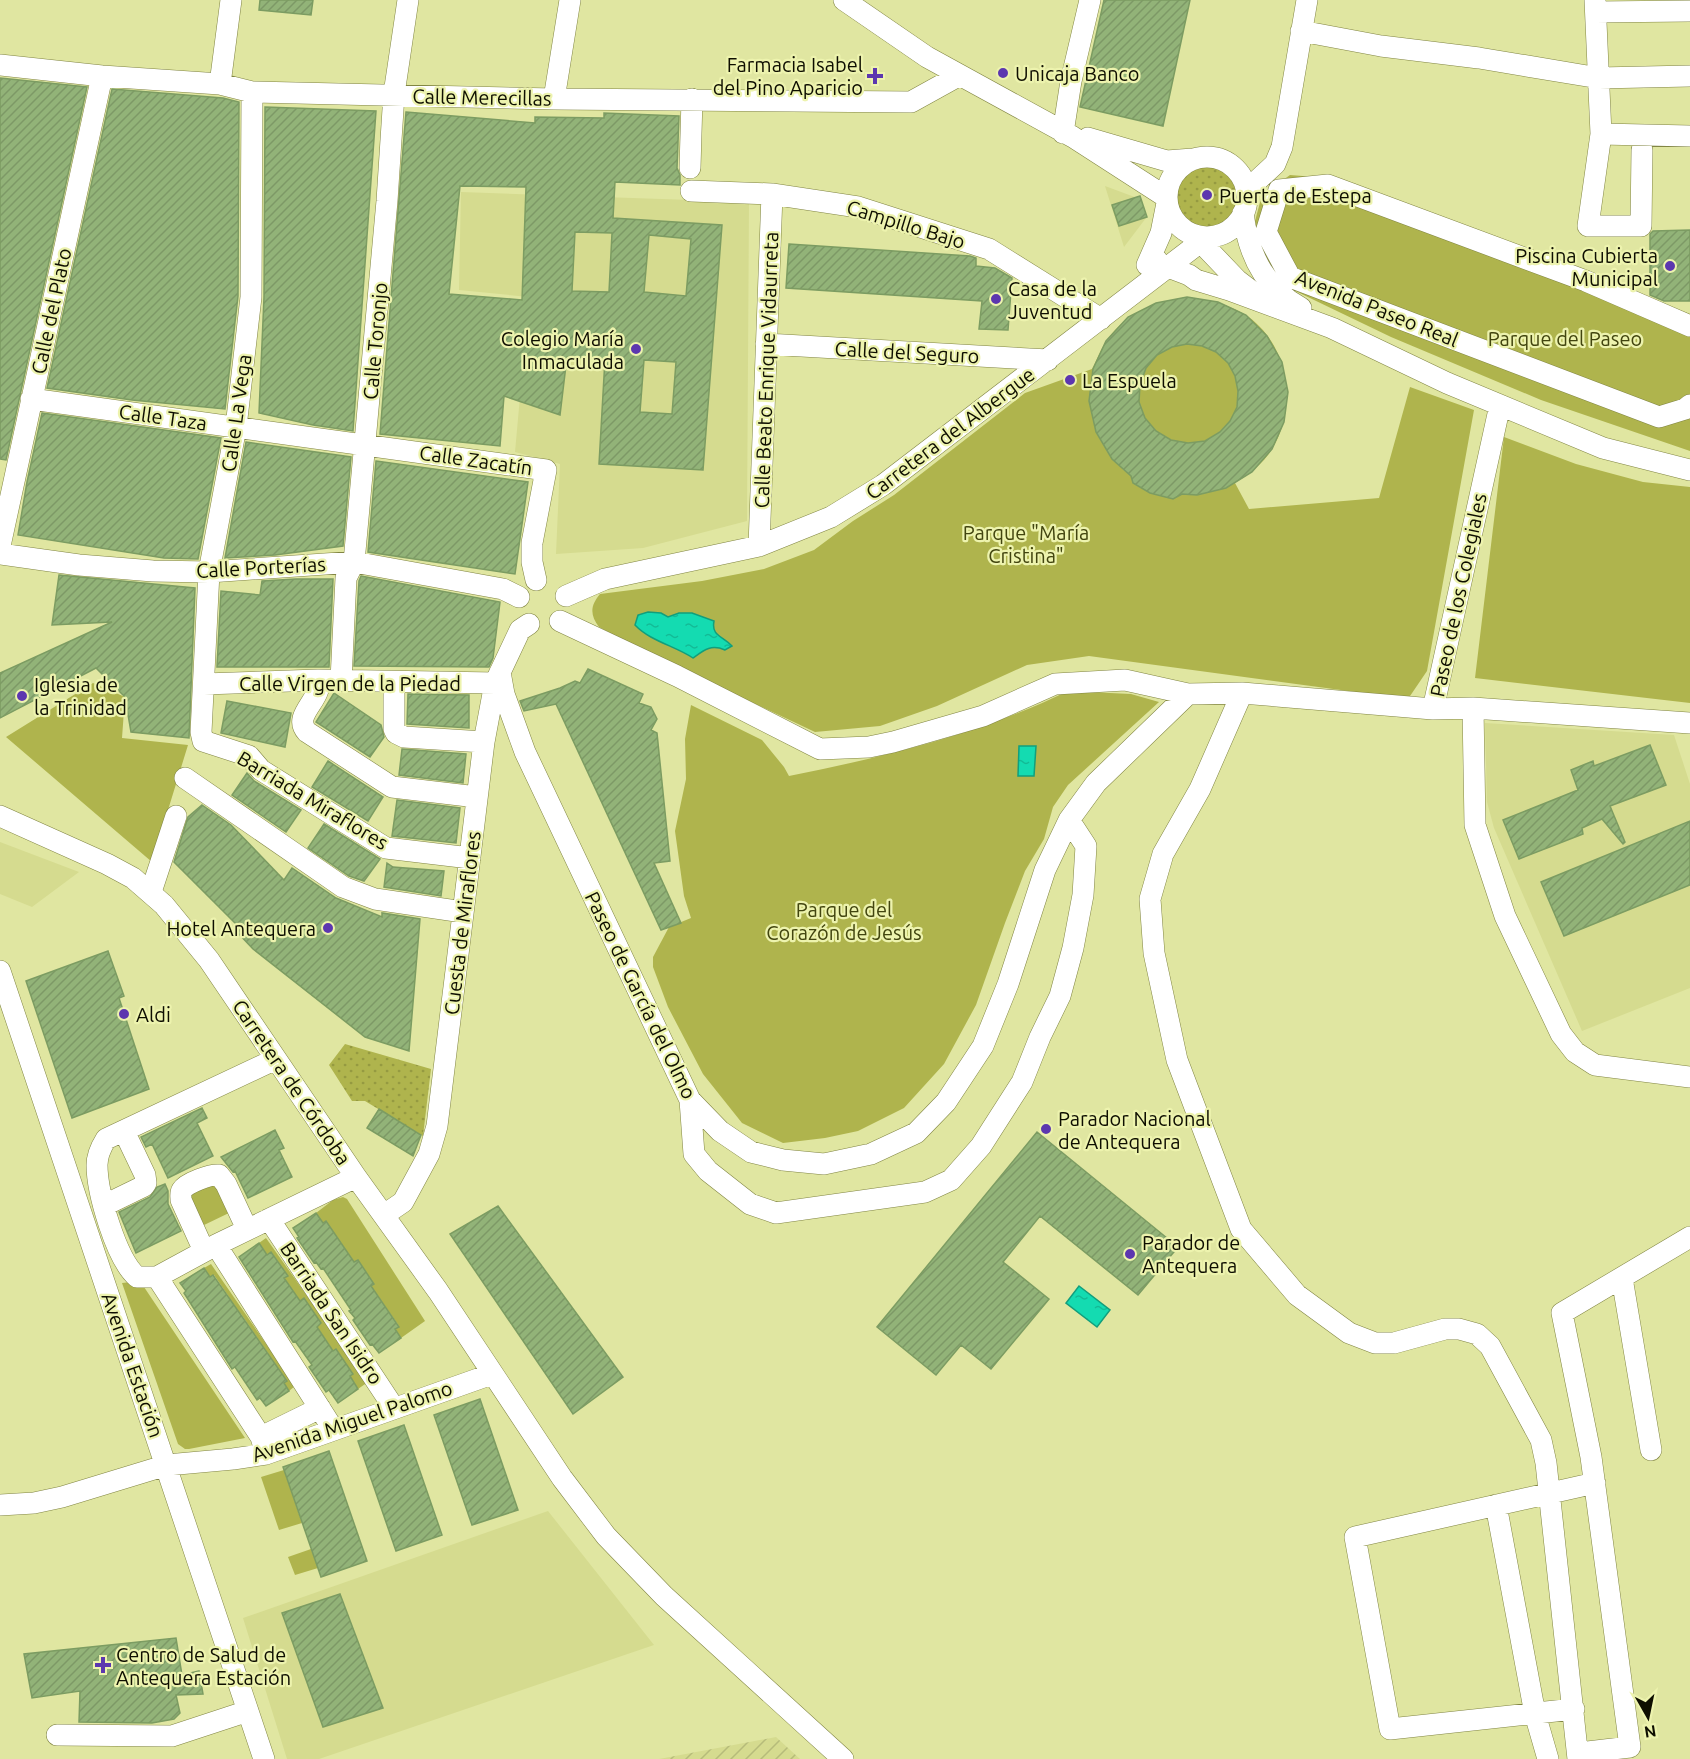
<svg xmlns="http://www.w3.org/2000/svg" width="1690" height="1759" font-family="Ubuntu,sans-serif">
<defs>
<pattern id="industrial-furrows" width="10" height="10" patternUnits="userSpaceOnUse" patternTransform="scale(1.5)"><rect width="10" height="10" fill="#d5db8f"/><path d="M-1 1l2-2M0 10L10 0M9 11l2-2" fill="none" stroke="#b6bb7a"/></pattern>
<pattern id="grass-dots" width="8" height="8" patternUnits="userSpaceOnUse" patternTransform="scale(1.5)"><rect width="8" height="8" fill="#afb44d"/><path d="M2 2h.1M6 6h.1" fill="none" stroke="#959a41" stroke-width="1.8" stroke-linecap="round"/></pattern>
<pattern id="water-ripples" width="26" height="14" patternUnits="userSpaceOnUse" patternTransform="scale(1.5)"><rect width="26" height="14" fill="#14dbb1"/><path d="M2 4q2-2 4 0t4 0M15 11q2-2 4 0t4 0" fill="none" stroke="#12bb96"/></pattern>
<pattern id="building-hatch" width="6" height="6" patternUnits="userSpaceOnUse" patternTransform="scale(1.5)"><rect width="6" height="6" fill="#92b378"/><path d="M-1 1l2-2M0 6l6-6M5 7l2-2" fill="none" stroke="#7d9966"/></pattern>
</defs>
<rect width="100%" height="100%" fill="#e0e6a1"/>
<path fill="#d5db8f" d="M1105 186 1140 199 1146 218 1124 247Z
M461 192 749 202 747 521 643 548 556 554 560 464 515 452 529 297 459 290Z
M1485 723 1674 735 1690 784V988L1582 1031 1494 828 1487 802Z
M0 842 79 872 32 907 0 894Z
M548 1511 654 1645 319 1759H287L243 1618Z"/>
<path fill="url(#industrial-furrows)" d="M776 1737 800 1759H659Z"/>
<path fill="url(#grass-dots)" d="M1174 197a33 33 0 1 1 66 0a33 33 0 1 1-66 0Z
M345 1044 431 1069 423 1136 365 1101H352L329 1065Z"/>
<path fill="#afb44d" d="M1290 175 1340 179 1690 314V451L1541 400 1391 337 1287 287 1265 257 1255 221 1262 195Z
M1187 297C1208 300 1226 303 1244 314 1288 341 1299 406 1272 449 1263 464 1249 474 1235 483L1249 509 1379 498 1410 387 1474 410 1427 671 1408 699 1089 656 1027 665 937 706 880 726 815 732 660 659 599 627C590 615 590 606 600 594L702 581 764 569 814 550 853 521 894 495 1025 393 1092 369C1097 360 1101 348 1107 340 1129 310 1153 303 1187 297Z
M1504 437 1576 464 1643 482 1690 487V703L1475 678Z
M93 683 125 697 122 738 188 745 152 862 6 737Z
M1068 691 1131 694 1159 702 1068 785 1053 807 1044 839 1025 871 1005 923 976 1005 944 1064 904 1108 858 1131 825 1138 783 1143 742 1123 703 1074 668 1007 653 967V957L669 927 691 918 684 896 675 831 686 779 685 739 691 705 762 740 784 767 789 776C884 757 980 734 1068 691Z
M215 1180 231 1212 202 1226 188 1194Z
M343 1197 347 1199 425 1321 401 1338 395 1329 399 1326 371 1286 374 1284 358 1260 354 1262 348 1253 344 1255 326 1221 323 1223 316 1213 333 1200Z
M266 1238 368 1382 358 1389 350 1376 352 1374 333 1351 317 1327 321 1323 304 1299 300 1301 284 1278 288 1276 272 1253 267 1255 259 1243Z
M211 1264 295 1386 289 1391 284 1383 287 1381 241 1314 225 1299 229 1297 214 1275 210 1277 204 1268Z
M140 1281 245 1438 189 1449H185L178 1444 122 1283Z
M284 1470 302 1523 279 1530 261 1477Z
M311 1549 318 1568 295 1575 288 1557Z"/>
<path fill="url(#water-ripples)" stroke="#129e7c" stroke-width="1.5" d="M648 612 661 613 668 617 679 613H692L714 621C711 636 723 636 732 646L725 650C711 644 704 650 693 658 675 646 650 641 635 625L638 615Z
M1019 746H1036L1034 776H1018Z
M1079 1286 1110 1310 1097 1327 1066 1303Z"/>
<path fill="url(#building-hatch)" stroke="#7c9c62" stroke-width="1.5" fill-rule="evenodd" d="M260 0H313L311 15 259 10Z
M1104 0H1190L1163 126 1080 107Z
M0 78 87 87 6 460 0 459Z
M112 89 223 98 239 102 238 296 225 409 132 400 47 388Z
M265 107 376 111 353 431 313 425 259 413 264 297Z
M406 112 535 123V117L604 118V113L679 116 677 168 680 175V185L615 182 613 218 722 225 703 470 599 464 605 359 567 357 560 415 504 396 500 446 380 434ZM460 186 526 187 522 300 449 294ZM575 232 612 233 609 292 572 291ZM649 235 691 239 686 296 644 292ZM644 360 676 362 672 414 640 412Z
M1140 196 1147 217 1119 226 1112 205Z
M1690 230V301H1664L1650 295V234L1653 231Z
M789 244 970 256 976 258V266L995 268 1012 278 1008 330 979 329 982 301 786 288Z
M1187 297 1218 302 1246 315 1267 336 1282 362 1288 392 1284 422 1272 449 1252 472 1226 488 1197 495 1182 494 1173 499 1150 493 1133 483 1131 476 1112 459 1096 432 1089 401 1093 369 1106 341 1128 317 1156 303ZM1187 344 1202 346 1216 352 1228 363 1235 376 1238 391 1237 407 1230 421 1220 432 1205 441 1188 443 1171 440 1156 431 1145 418 1139 402 1140 385 1146 368 1157 355 1172 347Z
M42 413 221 438 198 559 164 558 18 535 27 482Z
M246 442 351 457 343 546 275 555 225 558Z
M376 461 528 482 515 574 368 552Z
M59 575 195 588 189 738 131 732 125 697 96 668 0 718V673L112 622 52 625Z
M361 576 500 602 493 658 489 667 354 666 359 581Z
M296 579H333L329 667H217L221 591 260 595 262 581Z
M588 669 643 694 639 703 651 707 657 719 651 730 657 733 670 861 654 863 681 923 661 930 556 704 524 711 520 701 560 688 575 681 580 683Z
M334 693 381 725 384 737 370 757 316 722Z
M408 694 469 695V728L407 724Z
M227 701 291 713 285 747 221 733Z
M1650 745 1666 785 1610 806 1625 842 1623 844 1602 819 1582 828 1583 834 1519 859 1503 820 1578 790 1571 770 1593 761 1594 766Z
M402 749 466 754 463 783 399 775Z
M328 761 383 797 368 821 312 787Z
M247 773 254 781 301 810 286 832 232 795Z
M397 800 460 808 456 843 392 836Z
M202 805 231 825 284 880 292 868 336 898 382 917V913L420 919 409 1051 365 1037 253 949 235 930 238 926 174 862 188 817Z
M1690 821V885L1564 936 1541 882Z
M324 824 380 859 364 881 349 876 308 848Z
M387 863 393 867 444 871 441 896 384 887Z
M108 951 124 996 119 998 149 1089 72 1118 26 981Z
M202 1108 207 1118 197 1123 213 1156 168 1178 152 1144 146 1147 141 1137Z
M379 1109 421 1135 413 1156 367 1128Z
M275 1130 284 1148 279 1150 292 1177 248 1198 235 1171 233 1172 221 1157Z
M1037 1132 1178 1247 1138 1295 1040 1216 1003 1262 1049 1299 991 1369 961 1345 936 1375 877 1327Z
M165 1184 168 1191V1204L181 1231 136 1253 119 1212 150 1197 157 1187Z
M498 1206 623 1377 573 1414 450 1234Z
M316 1213 323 1223 326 1221 354 1262 358 1260 374 1284 371 1286 399 1327 395 1329 401 1338 379 1353 372 1344 370 1345 353 1320 355 1318 349 1311 351 1310 323 1268 321 1269 316 1262 314 1263 297 1238 299 1237 293 1228Z
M259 1243 267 1255 271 1252 288 1276 284 1278 300 1301 304 1298 321 1323 317 1327 333 1351 336 1349 353 1374 350 1376 358 1389 338 1403 329 1390 326 1392 309 1367 312 1365 295 1341 293 1342 239 1257Z
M204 1268 210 1277 213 1275 287 1381 284 1383 289 1391 266 1406 260 1398 257 1400 235 1367 232 1369 184 1293 186 1291 180 1283Z
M480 1399 518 1510 472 1525 434 1415Z
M404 1425 442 1535 396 1551 358 1441Z
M329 1451 367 1561 321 1577 283 1467Z
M340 1594 383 1708 323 1727 282 1613Z
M176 1638 182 1675 199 1671 203 1694 176 1695 180 1713 174 1719 152 1723 79 1722 80 1691 32 1698 24 1654Z"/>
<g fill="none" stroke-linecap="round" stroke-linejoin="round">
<defs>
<path id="minor" d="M844 0 927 57 1073 137 1166 197
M1595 0 1601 134 1588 226H1641L1642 150
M1596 12 1690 11
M1301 31 1381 46 1479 58 1599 78 1690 76
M0 65 102 76 220 84 252 92 554 99 911 102 958 76
M220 84 231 0
M252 92 251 297 236 427 209 572 201 732 203 741 249 756 261 770 386 848 470 858
M554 99 570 0
M1063 133 1071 81 1090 0
M1601 134 1690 136
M1088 138 1167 161 1193 159
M1167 197a40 40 0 1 1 80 0a40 40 0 1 1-80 0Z
M690 168 692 99
M1247 190 1275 164 1282 147 1307 0
M691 191 772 194 858 207 989 249 1101 319
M1243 213C1248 254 1264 288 1301 308
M1194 235 1237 280 1254 293
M1152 254 1160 264 1189 275 1196 280 1229 290 1332 328 1447 383 1603 448 1690 470
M1147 265 1161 233 1167 203
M1690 326 1586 281 1328 185 1279 190 1266 232 1290 277 1659 417 1685 409 1690 405
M766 344 1048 360
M31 399 546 470 532 543V562L536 580
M1500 405 1433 709 1473 708 1690 723
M0 546 102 76
M759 546 772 194
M0 554 79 565 153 571 209 572 354 562 503 589 519 597
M566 596 605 579 759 546 831 517 883 485 1207 237
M560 621 677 676 820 749 869 747 893 742 983 716 1055 684 1125 680 1188 694 1242 693 1433 709
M500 672 504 694 525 752 690 1100 720 1131 751 1152 783 1160 824 1164 871 1154 916 1133 946 1102 983 1046 1008 984 1045 870 1069 820 1096 783 1188 694
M318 680C318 680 318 690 318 690 314 704 294 718 307 732L392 787 477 797
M341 680 346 578 354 562 387 201 394 94 408 0
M394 682V729L396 733 404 737 484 742
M204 684 318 680 495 683
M1242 693 1200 789 1163 854 1150 899 1154 953 1177 1060 1241 1229 1297 1295 1349 1333 1375 1343H1394L1445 1329H1459L1477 1334 1490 1346 1541 1440 1546 1463 1578 1759
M1473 708 1475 825 1505 916 1561 1034 1575 1052 1595 1065 1690 1077
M185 778 343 887 375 899 463 912
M0 816 107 864 133 878 164 905 209 960 356 1177 438 1291 562 1478 606 1536 664 1596 843 1759
M151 892 176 816
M0 971 264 1759
M276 1059 106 1139C101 1147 97 1155 97 1165 97 1192 116 1259 137 1277H157L216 1245 356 1177
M690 1100 694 1154 708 1171 750 1204 776 1213 925 1192 951 1180 981 1146 1022 1082 1040 1037 1060 996 1073 948 1083 895 1086 846 1069 820
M105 1205 144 1186 146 1183 145 1175 124 1131
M384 1215 403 1202 429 1154 437 1126 484 742 495 683 520 630 529 624
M269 1219 394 1408
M216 1245 333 1429
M204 1251 181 1200C181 1196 180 1193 182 1190 186 1183 211 1174 219 1175L226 1184 247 1229
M157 1277 261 1437 266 1454
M1622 1278 1651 1450
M261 1437 320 1408
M0 1505 34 1503 62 1497 167 1465 233 1459 266 1454 492 1374
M1496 1505 1535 1714 1548 1759
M1574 1709 1390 1729 1355 1537 1595 1483
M57 1735 172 1736 248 1711
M1579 1753 1630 1747 1591 1457 1562 1313 1690 1237"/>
</defs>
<use href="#minor" stroke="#818543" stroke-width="22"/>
<use href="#minor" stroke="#fff" stroke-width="21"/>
</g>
<g fill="#5c37af" stroke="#edf3ae" stroke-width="2">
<circle cx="1003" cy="73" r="6"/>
<path d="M872 67h6v6h6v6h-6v6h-6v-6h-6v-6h6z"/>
<circle cx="1207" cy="195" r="6"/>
<circle cx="1670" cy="266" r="6"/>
<circle cx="996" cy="299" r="6"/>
<circle cx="636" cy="349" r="6"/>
<circle cx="1070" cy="380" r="6"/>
<circle cx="22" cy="696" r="6"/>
<circle cx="328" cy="928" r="6"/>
<circle cx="124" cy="1014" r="6"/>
<circle cx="1046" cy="1129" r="6"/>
<circle cx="1130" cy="1254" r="6"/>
<path d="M100 1656h6v6h6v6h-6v6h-6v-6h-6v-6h6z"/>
</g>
<g text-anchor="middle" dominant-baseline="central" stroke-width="4.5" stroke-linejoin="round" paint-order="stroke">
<g font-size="20" fill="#0e0e00" stroke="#edf3ae" text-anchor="start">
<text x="863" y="64" text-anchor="end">Farmacia Isabel<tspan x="863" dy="23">del Pino Aparicio</tspan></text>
<text x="1015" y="73">Unicaja Banco</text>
<text x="1219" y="195">Puerta de Estepa</text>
<text x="1658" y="255" text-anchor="end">Piscina Cubierta<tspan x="1658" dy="23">Municipal</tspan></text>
<text x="1008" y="288">Casa de la<tspan x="1008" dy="23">Juventud</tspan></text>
<text x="624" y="338" text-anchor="end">Colegio María<tspan x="624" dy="23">Inmaculada</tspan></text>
<text x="1082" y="380">La Espuela</text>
<text x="34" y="684">Iglesia de<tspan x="34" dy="23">la Trinidad</tspan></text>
<text x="316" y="928" text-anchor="end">Hotel Antequera</text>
<text x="136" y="1014">Aldi</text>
<text x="1058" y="1118">Parador Nacional<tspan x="1058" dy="23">de Antequera</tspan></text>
<text x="1142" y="1242">Parador de<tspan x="1142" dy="23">Antequera</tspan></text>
<text x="116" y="1654">Centro de Salud de<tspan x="116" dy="23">Antequera Estación</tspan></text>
</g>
<g font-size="20" fill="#0e0e00" stroke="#edf3ae">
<text transform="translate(482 97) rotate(1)">Calle Merecillas</text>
<text transform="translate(906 224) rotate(17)">Campillo Bajo</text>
<text transform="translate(1377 308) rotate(22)">Avenida Paseo Real</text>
<text transform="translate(51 311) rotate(-78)">Calle del Plato</text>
<text transform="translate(375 341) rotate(-85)">Calle Toronjo</text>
<text transform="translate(907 352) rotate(3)">Calle del Seguro</text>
<text transform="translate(766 370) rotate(-88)">Calle Beato Enrique Vidaurreta</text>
<text transform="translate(236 413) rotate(-82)">Calle La Vega</text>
<text transform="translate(163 417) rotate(8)">Calle Taza</text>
<text transform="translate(950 433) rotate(-37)">Carretera del Albergue</text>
<text transform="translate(476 460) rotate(8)">Calle Zacatín</text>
<text transform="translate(261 567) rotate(-3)">Calle Porterías</text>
<text transform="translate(1458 595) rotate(-78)">Paseo de los Colegiales</text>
<text x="350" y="683">Calle Virgen de la Piedad</text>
<text transform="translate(313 800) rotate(31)">Barriada Miraflores</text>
<text transform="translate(462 923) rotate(-83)">Cuesta de Miraflores</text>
<text transform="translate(641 995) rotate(64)">Paseo de García del Olmo</text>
<text transform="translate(292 1082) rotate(56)">Carretera de Córdoba</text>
<text transform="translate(332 1313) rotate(56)">Barriada San Isidro</text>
<text transform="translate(133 1365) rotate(71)">Avenida Estación</text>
<text transform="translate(352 1421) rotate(-19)">Avenida Miguel Palomo</text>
</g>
<g font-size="20" fill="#42450f" stroke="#edf3ae">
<text x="1565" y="338">Parque del Paseo</text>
<text x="1026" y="532">Parque "María<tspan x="1026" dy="23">Cristina"</tspan></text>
<text x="844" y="909">Parque del<tspan x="844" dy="23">Corazón de Jesús</tspan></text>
</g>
</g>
<g transform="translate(1648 1717) rotate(171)" stroke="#edf3ae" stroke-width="4.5" paint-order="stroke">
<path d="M0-4.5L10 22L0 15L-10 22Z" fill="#0e0e00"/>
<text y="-9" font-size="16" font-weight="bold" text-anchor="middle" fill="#0e0e00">N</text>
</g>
</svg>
